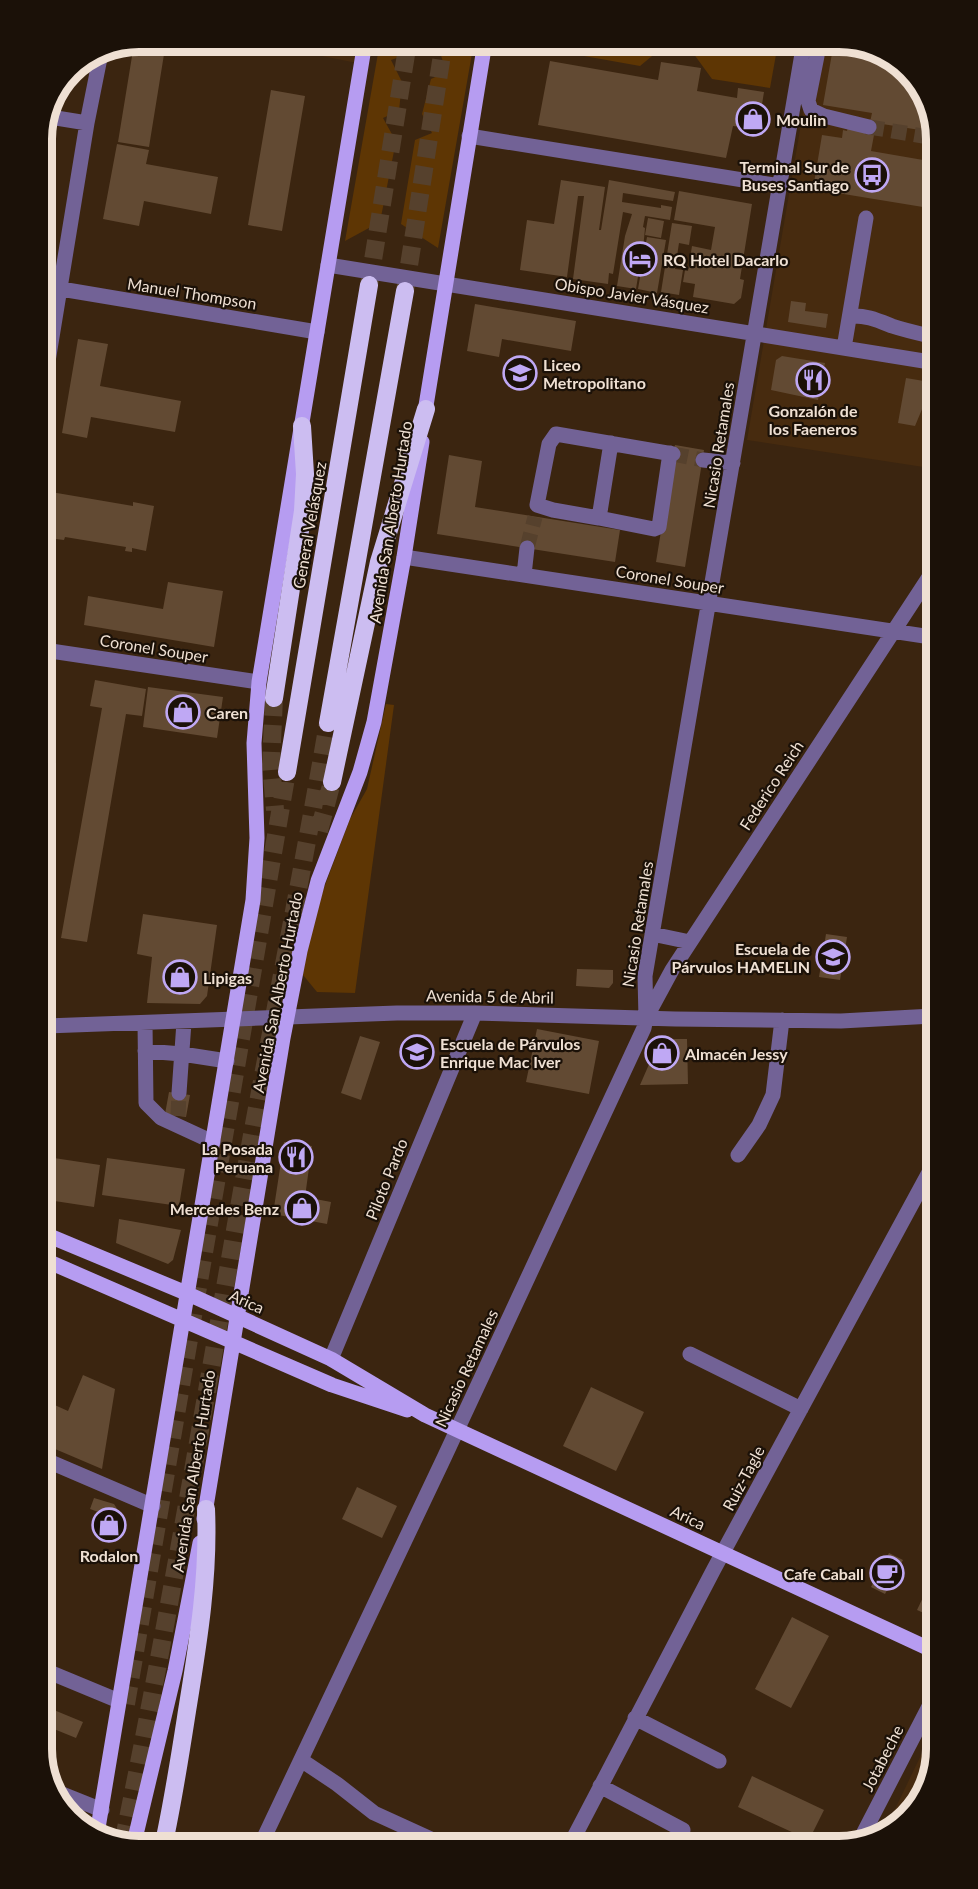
<svg xmlns="http://www.w3.org/2000/svg" width="978" height="1889" font-family="Lato,sans-serif">
<rect width="100%" height="100%" fill="#3b2510"/>
<path fill="#472b0f" d="M252 42H360L357 63Z
M815 42H845L897 62 929 103 930 468 747 440Z
M936 1724V1750L919 1804 883 1834Z"/>
<path fill="#5e3604" d="M380 42H405V55L391 60 402 82 399 111 383 118 393 136 395 146 380 222 345 241Z
M439 42H474L438 248 401 224 415 140 432 133 422 114 431 79 446 72 440 52 436 53Z
M587 42H669L640 66 584 56Z
M685 42H742L777 49 770 88 712 79Z
M386 704 394 705 355 993 317 992 303 975 309 934 324 888 350 819 367 789Z"/>
<path fill="#624a33" d="M140 42H166L149 147 118 142 134 44Z
M748 42H778L777 49Z
M834 42H845L897 62 929 103 926 131 870 122 872 113 823 105Z
M550 61 658 80 661 62 701 68 697 91 737 98 738 88 764 92 758 129 733 126 726 158 538 125Z
M271 90 305 96 282 231 248 225Z
M848 126 866 129 865 134 874 135 871 151 929 161V208L813 189 822 135 842 138 843 130 847 131Z
M117 144 149 150 146 164 218 177 211 214 144 201 139 226 103 219Z
M561 180 605 187 599 230H601L609 180 675 192 673 201 623 193 622 202 661 208V205L672 207 670 220 645 216 643 227 645 228 644 239 636 289 617 286 625 236 632 214 623 212 613 274 609 273 608 284 573 279 584 196H578L567 277 520 270 527 220 554 224Z
M679 191 752 204 740 279 744 280 741 298 734 304 693 297 695 284 683 282 685 270 688 271 692 246 711 250 715 227 674 220Z
M648 218 664 221 661 238 645 235Z
M672 223 692 226 689 245 679 243 675 269 683 270 679 295 661 292Z
M647 237 666 240 657 293 638 289Z
M928 267H929L930 324 926 323 929 306 922 305Z
M791 301 806 303 805 311 828 314 826 328 788 322Z
M475 304 576 321 571 351 502 339 499 357 467 351Z
M78 339 108 344 100 386 181 401 175 432 91 417 87 438 62 433Z
M782 356 825 363 818 400 771 390 776 360Z
M906 378 930 382V403L925 402 915 426 898 423Z
M675 445 704 450 685 567 656 562Z
M449 455 482 461 475 507 620 530 615 562 437 534Z
M51 492 133 506V502L154 506 146 551 132 548V552L125 551 126 547 65 537 64 540 56 539V535L44 533Z
M168 582 223 591 214 647 84 625 88 596 163 609Z
M95 680 146 689 142 716 126 714 87 942 61 938 102 708 90 706Z
M148 687 223 697 217 738 143 727Z
M143 914 217 925 207 996 200 1004 147 1003 152 957 137 954Z
M826 934 847 937 840 980 819 977Z
M577 969 613 970V983L609 988 576 986Z
M537 1029 599 1041 589 1094 526 1082Z
M360 1036 380 1042 361 1100 341 1093Z
M664 1039H687L688 1084 640 1085 657 1046Z
M169 1092 190 1095 186 1117 165 1114Z
M284 1142 312 1146 305 1197 331 1202 327 1224 273 1214Z
M54 1158 100 1165 94 1207 48 1200Z
M107 1158 185 1169 179 1206 102 1195Z
M119 1219 181 1230 173 1260 168 1264 116 1243Z
M83 1375 115 1389 102 1469 48 1446V1402L68 1411Z
M591 1387 644 1412 616 1471 563 1446Z
M357 1487 397 1506 382 1538 342 1519Z
M94 1498 114 1504 121 1515 114 1540 98 1535 104 1514 90 1509Z
M889 1553 903 1560 885 1594 871 1587Z
M927 1589 935 1593V1618L917 1610Z
M792 1617 829 1636 791 1708 755 1689Z
M49 1708 83 1722 76 1738 49 1727Z
M752 1776 824 1810 809 1840 738 1807Z"/>
<g fill="none" stroke-linecap="round" stroke-linejoin="round">
<path stroke="#56412d" stroke-width="15" stroke-dasharray="15 8" stroke-linecap="butt" d="M869 127 929 137
M673 454 703 460
M527 548 535 517
M178 1116 179 1093"/>
<path stroke="#56412d" stroke-width="18" stroke-dasharray="18 9" stroke-linecap="butt" d="M369 285 408 42
M405 291 444 42
M274 698 271 764 275 810
M319 831 332 782
M126 1704 287 772
M123 1843C167 1628 203 1412 241 1196 269 1038 301 881 328 723"/>
<path stroke="#726296" stroke-width="15" d="M810 42 817 56 808 101 811 110 824 116 869 127
M50 117 87 123
M469 136 780 186
M328 265 930 362
M61 289 317 332
M850 316C866 315 877 320 892 326 904 330 917 333 930 336
M844 348 866 218
M43 392 87 123 100 58
M611 443 599 518 553 510 537 505 549 444 556 434 673 454
M703 460 733 463
M599 518 654 529 659 527 670 453
M404 557 931 637
M524 575 527 548
M44 650 259 682
M652 934 690 942
M646 1018 672 970 931 574
M145 1023 146 1103 161 1118 213 1142
M46 1026 397 1013H475L675 1019 841 1021 933 1016
M145 1051 182 1054 227 1061
M179 1093 184 1022
M738 1155 759 1125 773 1095 782 1020
M690 1354 801 1409
M331 1359 475 1013
M48 1461 153 1506
M49 1672 119 1701
M635 1718 719 1761
M301 1760 337 1784 374 1813 442 1844
M600 1786 683 1830
M52 1790 102 1810
M860 1840 936 1693
M571 1843 714 1569 933 1165
M260 1846 444 1458 644 1028 646 1018 645 976 804 42"/>
<path stroke="#b69cf1" stroke-width="15" d="M424 418 485 42
M47 1235 186 1293 331 1359 425 1415 936 1652
M47 1261 332 1385 407 1410
M204 1519 283 1038 300 951 318 881 360 772 374 722 404 557 422 442
M97 1834 253 900 257 838 254 743 259 682 365 42
M133 1847 175 1671 200 1543"/>
<path stroke="#ccbdf1" stroke-width="18" d="M274 698 303 511 305 474 302 426
M328 723 405 291
M287 772 369 285
M332 782 379 562 426 409
M163 1847C173 1802 180 1756 187 1711 198 1643 209 1578 206 1509"/>
</g>
<defs>
<symbol id="shop-ring" viewBox="-11 -11 22 22"><circle r="9.5" fill="#1b1108" stroke="#bfa8f4" stroke-width="1.5"/><path d="M-5-2.5h2.3a2.7 3.5 0 0 1 5.4 0H5L5.5 6h-11ZM-1.5-2.5h3a1.5 2.3 0 0 0-3 0Z" fill="#bfa8f4"/></symbol>
<symbol id="bus-ring" viewBox="-11 -11 22 22"><circle r="9.5" fill="#1b1108" stroke="#bfa8f4" stroke-width="1.5"/><path d="M-5-6H5V4H4V6H2V4H-2V6H-4V4H-5ZM-3.5-4V0h7V-4ZM-3.5 1.2v1.5H-2V1.2ZM2 1.2v1.5H3.5V1.2Z" fill="#bfa8f4"/></symbol>
<symbol id="hotel-ring" viewBox="-11 -11 22 22"><circle r="9.5" fill="#1b1108" stroke="#bfa8f4" stroke-width="1.5"/><path d="M-6-4.5h1.5V1H6V5H4.5V3h-9V5H-6ZM-4 0a1.8 1.8 0 1 1 3.6 0ZM.5 0V-2.5h3Q6-2.5 6 0Z" fill="#bfa8f4"/></symbol>
<symbol id="school-ring" viewBox="-11 -11 22 22"><circle r="9.5" fill="#1b1108" stroke="#bfa8f4" stroke-width="1.5"/><path d="M0-5L7-2L0 1L-7-2ZM-4 1L0 2.5L4 1V4Q0 6-4 4Z" fill="#bfa8f4"/></symbol>
<symbol id="restaurant-ring" viewBox="-11 -11 22 22"><circle r="9.5" fill="#1b1108" stroke="#bfa8f4" stroke-width="1.5"/><path d="M-5-6h1v4h1v-4h1v4h1v-4h1v5L-1.5 .5V6h-2V.5L-5-1ZM5-6V6H3V1.5H1.5Q1.5-4 5-6Z" fill="#bfa8f4"/></symbol>
<symbol id="cafe-ring" viewBox="-11 -11 22 22"><circle r="9.5" fill="#1b1108" stroke="#bfa8f4" stroke-width="1.5"/><path d="M-5.5-4.5H6V0H3Q3 3.5 0 3.5H-2.5Q-5.5 3.5-5.5 0ZM3-3.2v2h1.7v-2ZM-6 4.5H4V6H-6Z" fill="#bfa8f4"/></symbol>
</defs>
<g fill-rule="evenodd">
<use href="#shop-ring" x="734" y="100" width="38" height="38"/>
<use href="#bus-ring" x="853" y="156" width="38" height="38"/>
<use href="#hotel-ring" x="621" y="240" width="38" height="38"/>
<use href="#school-ring" x="501" y="354" width="38" height="38"/>
<use href="#restaurant-ring" x="794" y="361" width="38" height="38"/>
<use href="#shop-ring" x="164" y="693" width="38" height="38"/>
<use href="#school-ring" x="814" y="938" width="38" height="38"/>
<use href="#shop-ring" x="161" y="958" width="38" height="38"/>
<use href="#school-ring" x="398" y="1033" width="38" height="38"/>
<use href="#shop-ring" x="643" y="1034" width="38" height="38"/>
<use href="#restaurant-ring" x="277" y="1138" width="38" height="38"/>
<use href="#shop-ring" x="283" y="1189" width="38" height="38"/>
<use href="#shop-ring" x="90" y="1506" width="38" height="38"/>
<use href="#cafe-ring" x="868" y="1554" width="38" height="38"/>
</g>
<g text-anchor="middle" dominant-baseline="central" stroke-width="4.5" stroke-linejoin="round" paint-order="stroke">
<g font-size="16" font-weight="bold" fill="#efe0d3" stroke="#1b1108" text-anchor="start">
<text x="776" y="119">Moulin</text>
<text x="849" y="166" text-anchor="end">Terminal Sur de<tspan x="849" dy="18">Buses Santiago</tspan></text>
<text x="663" y="259">RQ Hotel Dacarlo</text>
<text x="543" y="364">Liceo<tspan x="543" dy="18">Metropolitano</tspan></text>
<text x="813" y="410" text-anchor="middle">Gonzalón de<tspan x="813" dy="18">los Faeneros</tspan></text>
<text x="206" y="712">Caren</text>
<text x="810" y="948" text-anchor="end">Escuela de<tspan x="810" dy="18">Párvulos HAMELIN</tspan></text>
<text x="203" y="977">Lipigas</text>
<text x="440" y="1043">Escuela de Párvulos<tspan x="440" dy="18">Enrique Mac Iver</tspan></text>
<text x="685" y="1053">Almacén Jessy</text>
<text x="273" y="1148" text-anchor="end">La Posada<tspan x="273" dy="18">Peruana</tspan></text>
<text x="279" y="1208" text-anchor="end">Mercedes Benz</text>
<text x="109" y="1555" text-anchor="middle">Rodalon</text>
<text x="864" y="1573" text-anchor="end">Cafe Caball</text>
</g>
<g font-size="16" fill="#efe0d3" stroke="#1b1108">
<text transform="translate(192 293) rotate(9)">Manuel Thompson</text>
<text transform="translate(632 295) rotate(9)">Obispo Javier Vásquez</text>
<text transform="translate(718 445) rotate(-81)">Nicasio Retamales</text>
<text transform="translate(390 522) rotate(-81)">Avenida San Alberto Hurtado</text>
<text transform="translate(309 525) rotate(-80)">General Velásquez</text>
<text transform="translate(670 579) rotate(9)">Coronel Souper</text>
<text transform="translate(154 648) rotate(9)">Coronel Souper</text>
<text transform="translate(771 785) rotate(-57)">Federico Reich</text>
<text transform="translate(637 924) rotate(-81)">Nicasio Retamales</text>
<text transform="translate(277 992) rotate(-79)">Avenida San Alberto Hurtado</text>
<text transform="translate(490 996) rotate(1)">Avenida 5 de Abril</text>
<text transform="translate(386 1179) rotate(-68)">Piloto Pardo</text>
<text transform="translate(247 1301) rotate(24)">Arica</text>
<text transform="translate(466 1368) rotate(-65)">Nicasio Retamales</text>
<text transform="translate(193 1471) rotate(-81)">Avenida San Alberto Hurtado</text>
<text transform="translate(743 1478) rotate(-62)">Ruiz-Tagle</text>
<text transform="translate(688 1517) rotate(25)">Arica</text>
<text transform="translate(882 1758) rotate(-63)">Jotabeche</text>
</g>
</g>
<path d="M0 0H978V1889H0ZM139 52H839A87 87 0 0 1 926 139V1749A87 87 0 0 1 839 1836H139A87 87 0 0 1 52 1749V139A87 87 0 0 1 139 52Z" fill="#1b1108" fill-rule="evenodd"/>
<path fill="none" stroke="#efe0d3" stroke-width="8" d="M139 52H839A87 87 0 0 1 926 139V1749A87 87 0 0 1 839 1836H139A87 87 0 0 1 52 1749V139A87 87 0 0 1 139 52Z"/>
</svg>
